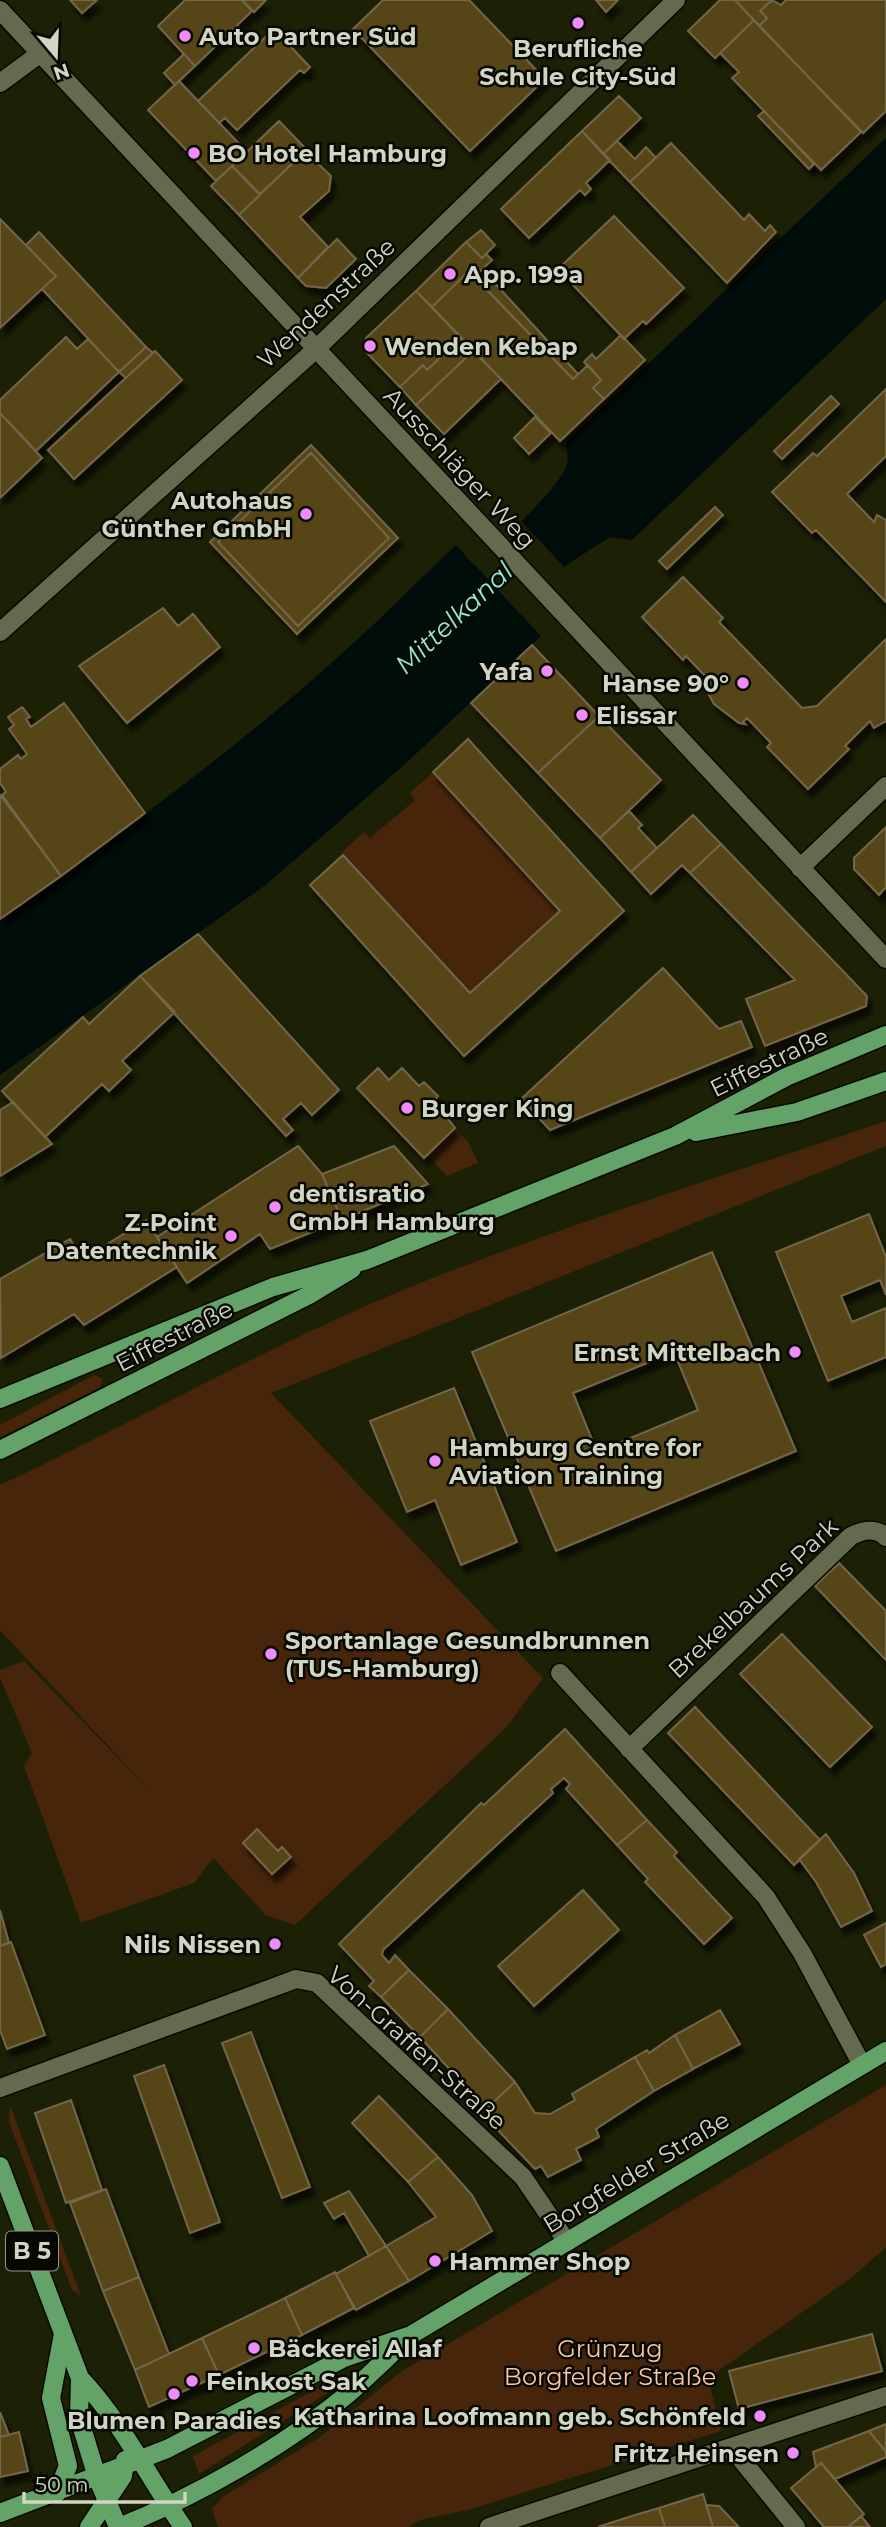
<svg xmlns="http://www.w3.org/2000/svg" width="886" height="2527" font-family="Montserrat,sans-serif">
<defs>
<filter id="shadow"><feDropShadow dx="4.5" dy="8" stdDeviation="2" flood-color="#0009"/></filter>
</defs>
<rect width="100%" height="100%" fill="#1c2005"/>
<path fill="#47250b" d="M433 772 560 911 470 993 342 852 364 832 370 838 415 800 410 793Z
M886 1121V1146L271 1393 543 1678 506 1728 295 1925 266 1915 213 1858 194 1883 81 1923 24 1766 32 1753 0 1678V1670L24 1661 153 1794 0 1630V1485C141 1419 276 1341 420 1283 573 1222 731 1174 886 1121Z
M455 1128 469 1143 478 1163 447 1176 427 1155Z
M94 1375 103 1379 100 1387 0 1437V1425Z
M886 2085V2247L850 2279 708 2378 721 2431 468 2510 420 2520 408 2527H218L212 2509 222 2497 320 2437 402 2371Z
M10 2105 81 2296 72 2290 9 2122Z
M331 2381 335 2388 199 2474 193 2456Z"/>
<path fill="#000d0a" d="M886 138V299L632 540 610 537 568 564 518 611 541 636 403 766 267 884 0 1075V919C119 834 240 747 348 648 385 615 420 579 456 545L474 565C496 545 560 489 567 464 569 458 566 448 566 442Z"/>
<path fill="#1c2005" d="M520 520 567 570 521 615 473 563Z"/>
<path fill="#574519" stroke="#73664a" stroke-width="2" fill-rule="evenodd" filter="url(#shadow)" d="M70 0H97L82 13Z
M185 0H242L252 11 195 66 158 26Z
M242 0H266L254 12Z
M383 0H469L545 79 470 151 353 29Z
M596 0H618L606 12Z
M720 0H735L754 20 715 58 688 31Z
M735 0H772L760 11 767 18 759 26Z
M772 0 781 5 786 0H886V111L863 133 759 26 767 18 760 11Z
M754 20 861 132 821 170 732 78 739 72 720 53Z
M274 29 310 67 304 73 300 70 237 130 225 118 219 123 198 101Z
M184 54 195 66 175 85 164 73Z
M179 81 247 152 216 181 148 110Z
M619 96 641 118 603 154 582 131Z
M764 111 814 164 809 169 758 116Z
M279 121 307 150 260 194 232 166Z
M582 131 610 160 586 183 591 189 585 195 580 190 529 238 501 209Z
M617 141 635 159 646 147 656 158 630 182 603 154Z
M671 143 744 220 749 214 765 231 770 225 776 232 727 283 630 182Z
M305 151 331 176 329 191 300 217 328 247 298 278 239 215Z
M232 166 260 195 239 215 211 186Z
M614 216 684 288 646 324 643 321 624 339 558 269Z
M0 219 56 276 0 328Z
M481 230 495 245 482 258 466 242Z
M39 232 146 347 119 372 42 289 56 276 26 245Z
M337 239 356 259 326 288 306 286 298 278Z
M466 242 482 258 486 254 492 260 474 277 469 271 432 307 416 291Z
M469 271 573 379 588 365 601 380 593 388 604 399 560 441 432 307Z
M490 278 578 374 573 379 482 285Z
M416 291 461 338 427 370 423 365 400 387 365 351 366 338Z
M621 335 645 360 604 399 593 388 601 380 584 362 592 354 596 359Z
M66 337 77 349 88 339 119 372 36 451 0 413V400Z
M461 338 473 351 416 405 400 387 423 365 427 370Z
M146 347 153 353 126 378 119 372Z
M155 351 182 380 74 479 48 450Z
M473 351 501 379 444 434 416 405Z
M886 389V456L847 494 874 522 877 515 886 520V602L816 530 812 533 772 492 813 453 817 456Z
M831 396 839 404 782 459 774 451Z
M0 413 42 458 0 498Z
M535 417 551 433 529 454 514 438Z
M311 445 398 538 297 634 210 542ZM311 453 389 538 298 626 218 542Z
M311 453 389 538 298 626 218 542Z
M715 507 723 515 667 569 659 561Z
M683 577 723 618 719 622 802 708 817 706 886 639V721L874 728 870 721 845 746 849 749 808 789 767 747 771 743 747 718 743 722 745 724 739 723 714 704 703 684 710 681 686 656 683 660 642 617Z
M163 608 178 626 193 614 220 647 127 723 79 666Z
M532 645 599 716 538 773 471 703Z
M64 703 145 813 61 876 2 795 6 792 0 783V769L18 755 21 759 27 754 9 729 14 725 8 717 22 707 30 717 26 719 31 727Z
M599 716 661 780 600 838 538 773Z
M468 739 624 911 464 1056 310 885 343 855 470 993 560 911 433 772Z
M0 795 61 876 0 919Z
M629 811 642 825 638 828 657 848 631 872 600 838Z
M693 815 721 844 690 873 682 865 651 894 631 872Z
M886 827V887L879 895 854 869V858Z
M721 844 867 996 866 1006 765 1046 746 999 795 980 690 873Z
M198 934 339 1090 312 1115 301 1103 283 1119 293 1130 286 1136 140 976Z
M663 968 719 1029 741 1021 752 1047 550 1130 521 1099Z
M140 976 175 1012 122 1061 131 1070 109 1091 102 1084 45 1137 2 1091 83 1017 89 1024Z
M378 1068 389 1080 402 1068 419 1086 424 1082 438 1096 434 1101 455 1128 424 1158 357 1088Z
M13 1102 52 1144 0 1176V1110Z
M298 1146 322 1174 342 1220 270 1249 260 1234 187 1283 157 1237Z
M394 1146 428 1184 342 1220 322 1174Z
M869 1214 886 1257V1295L880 1280 841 1296 852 1322 886 1308V1357L828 1381 776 1252Z
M146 1220 177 1267 84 1325 74 1314 1 1358 0 1279 70 1239 83 1259Z
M712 1252 796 1451 556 1551 472 1352ZM674 1352 698 1410 597 1452 573 1393Z
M454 1388 517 1542 461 1565 435 1500 407 1512 370 1421Z
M839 1563 886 1611V1660L815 1586Z
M782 1634 872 1727 830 1767 740 1674Z
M695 1707 820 1840 794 1865 668 1733Z
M565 1729 647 1820 617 1845 566 1789 570 1784 564 1778 551 1789 553 1793 383 1950 382 1955 389 1963 395 1955 409 1970 381 1997 369 1986 374 1981 339 1944 481 1803 484 1805Z
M647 1820 677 1852 674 1856 732 1918 704 1944 645 1882 648 1879 617 1845Z
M257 1829 278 1851 282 1847 291 1857 272 1874 243 1843Z
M826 1834 854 1873 872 1911 841 1927 816 1882 799 1859Z
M583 1890 619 1930 534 2006 498 1966Z
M0 1910 9 1943 0 1946Z
M886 1923V1964L881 1967 864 1935Z
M11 1942 45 2035 7 2049 0 2030V1946Z
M409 1970 448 2009 420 2037 381 1997Z
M448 2009 515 2082 486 2109 420 2037Z
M720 2010 740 2044 693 2069 675 2035Z
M251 2032 310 2187 282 2198 222 2043Z
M675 2035 693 2069 654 2091 635 2057 647 2050 649 2053Z
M635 2057 654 2091 596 2129 599 2137 576 2149 581 2160 548 2177 541 2166 535 2169 494 2126 486 2109 515 2082 535 2113 550 2114 575 2100 572 2094Z
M164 2065 220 2222 190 2233 134 2076Z
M379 2096 438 2157 408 2182 352 2123Z
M71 2100 102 2190 66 2203 35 2113Z
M438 2157 472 2195 492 2231 409 2281 386 2246 436 2217 408 2182Z
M106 2189 139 2277 103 2291 70 2203Z
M349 2191 386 2246 369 2256 344 2213 334 2219 324 2203Z
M386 2246 409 2281 356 2310 336 2274Z
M335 2272 354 2308 302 2335 285 2298Z
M139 2277 169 2354 135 2370 103 2291Z
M285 2298 302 2335 219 2375 202 2338Z
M872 2334 882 2371 739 2409 729 2371Z
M202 2338 219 2375 149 2407 135 2370Z
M0 2412 9 2435 0 2437Z
M886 2424V2452L869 2431Z
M869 2431 886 2452V2457L835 2479 821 2463 816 2467 813 2452Z
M19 2432 28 2471 0 2477V2437Z
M821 2463 864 2514 848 2527H824L791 2488Z
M703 2494 713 2527H665L659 2508Z
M706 2505 719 2506 739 2527H713Z
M659 2508 665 2527H598L635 2515Z
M861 2516 870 2527H848Z"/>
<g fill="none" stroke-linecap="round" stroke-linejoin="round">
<defs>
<path id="minor" d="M0 10 886 959
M0 83 42 52
M0 632 315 350 676 0
M800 868 886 786
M560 1673 766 1897 802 1953 862 2065
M629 1749 851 1536C863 1530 875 1527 886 1537
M0 2088 296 1979 317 1983 523 2177 567 2242
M732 2448 796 2527
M489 2527 886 2396"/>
<path id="major" d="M696 1132 797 1112 886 1081
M0 1399 273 1287 367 1260 675 1136 786 1077 886 1035
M0 1450 309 1295 352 1269
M0 2166 80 2378 79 2418 97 2477 118 2527
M80 2378C121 2421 149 2478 183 2527
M57 2493 68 2466 51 2398 63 2334
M0 2513 167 2449 344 2358 408 2336
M89 2527 123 2476 125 2460
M119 2527C197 2496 283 2447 348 2394 370 2375 390 2355 411 2335L886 2051"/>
</defs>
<use href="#minor" stroke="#070900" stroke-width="21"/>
<use href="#major" stroke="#070900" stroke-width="21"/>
<use href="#minor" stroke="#646a4d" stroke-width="18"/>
<use href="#major" stroke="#64a367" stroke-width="18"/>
</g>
<g fill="#ed8cfa" stroke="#070801" stroke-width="2.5">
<circle cx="578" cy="23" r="7"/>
<circle cx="185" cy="36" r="7"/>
<circle cx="194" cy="153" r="7"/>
<circle cx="450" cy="274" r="7"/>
<circle cx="370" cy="346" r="7"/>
<circle cx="306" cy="514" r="7"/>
<circle cx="547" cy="671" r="7"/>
<circle cx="743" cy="683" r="7"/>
<circle cx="582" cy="715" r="7"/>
<circle cx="407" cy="1108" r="7"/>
<circle cx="275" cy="1207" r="7"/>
<circle cx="231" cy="1236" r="7"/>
<circle cx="795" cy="1352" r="7"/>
<circle cx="435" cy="1461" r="7"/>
<circle cx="271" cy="1654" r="7"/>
<circle cx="275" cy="1944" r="7"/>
<circle cx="435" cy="2261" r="7"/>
<circle cx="254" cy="2348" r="7"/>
<circle cx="192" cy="2381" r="7"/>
<circle cx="174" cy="2394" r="7"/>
<circle cx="760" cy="2416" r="7"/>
<circle cx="793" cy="2453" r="7"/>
</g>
<g text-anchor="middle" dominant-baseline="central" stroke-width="5" stroke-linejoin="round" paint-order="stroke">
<rect fill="#070801" stroke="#94988a" stroke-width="2" x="6" y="2231.5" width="52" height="39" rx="5"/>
<g font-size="23" font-weight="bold" fill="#d1d5c4">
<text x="32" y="2251">B 5</text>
</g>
<g font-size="24" font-weight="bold" fill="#d1d5c4" stroke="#070801" text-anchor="start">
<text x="199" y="36">Auto Partner Süd</text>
<text x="578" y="48" text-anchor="middle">Berufliche<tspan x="578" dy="28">Schule City-Süd</tspan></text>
<text x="208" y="153">BO Hotel Hamburg</text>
<text x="464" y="274">App. 199a</text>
<text x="384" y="346">Wenden Kebap</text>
<text x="292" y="500" text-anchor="end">Autohaus<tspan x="292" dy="28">Günther GmbH</tspan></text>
<text x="533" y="671" text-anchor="end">Yafa</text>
<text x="729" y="683" text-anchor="end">Hanse 90°</text>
<text x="596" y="715">Elissar</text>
<text x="421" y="1108">Burger King</text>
<text x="289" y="1193">dentisratio<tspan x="289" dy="28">GmbH Hamburg</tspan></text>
<text x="217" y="1222" text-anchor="end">Z-Point<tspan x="217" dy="28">Datentechnik</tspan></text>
<text x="781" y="1352" text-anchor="end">Ernst Mittelbach</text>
<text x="449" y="1447">Hamburg Centre for<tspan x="449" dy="28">Aviation Training</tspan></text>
<text x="285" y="1640">Sportanlage Gesundbrunnen<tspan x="285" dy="28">(TUS-Hamburg)</tspan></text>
<text x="261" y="1944" text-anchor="end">Nils Nissen</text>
<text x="449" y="2261">Hammer Shop</text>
<text x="268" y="2348">Bäckerei Allaf</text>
<text x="206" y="2381">Feinkost Sak</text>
<text x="746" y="2416" text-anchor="end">Katharina Loofmann geb. Schönfeld</text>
<text x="174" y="2420" text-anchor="middle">Blumen Paradies</text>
<text x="779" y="2453" text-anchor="end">Fritz Heinsen</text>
</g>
<g font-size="24" fill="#d1d5c4" stroke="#070801">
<text transform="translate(326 303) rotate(-43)">Wendenstraße</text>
<text transform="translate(460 468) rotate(47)">Ausschläger Weg</text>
<text transform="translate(769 1062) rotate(-26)">Eiffestraße</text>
<text transform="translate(174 1336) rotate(-27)">Eiffestraße</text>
<text transform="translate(753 1598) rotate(-43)">Brekelbaums Park</text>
<text transform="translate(417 2048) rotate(42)">Von-Graffen-Straße</text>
<text transform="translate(636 2172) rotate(-31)">Borgfelder Straße</text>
</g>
<g font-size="24" fill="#fac6a3" stroke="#070801">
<text x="610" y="2348">Grünzug<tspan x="610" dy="28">Borgfelder Straße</tspan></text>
</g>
<g font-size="26" font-style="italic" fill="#8debd7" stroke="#070801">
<text transform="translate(454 618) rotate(-43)">Mittelkanal</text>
</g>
</g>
<g transform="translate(56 56) rotate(161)" stroke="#070801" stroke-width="5" paint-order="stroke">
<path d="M0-5L12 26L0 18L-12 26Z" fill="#d1d5c4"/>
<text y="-10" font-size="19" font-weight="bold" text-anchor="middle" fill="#d1d5c4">N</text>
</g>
<path d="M24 2492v10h161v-10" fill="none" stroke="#d1d5c4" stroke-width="3.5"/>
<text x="35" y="2492" font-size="21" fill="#d1d5c4" stroke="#070801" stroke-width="5" paint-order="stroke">50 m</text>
</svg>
